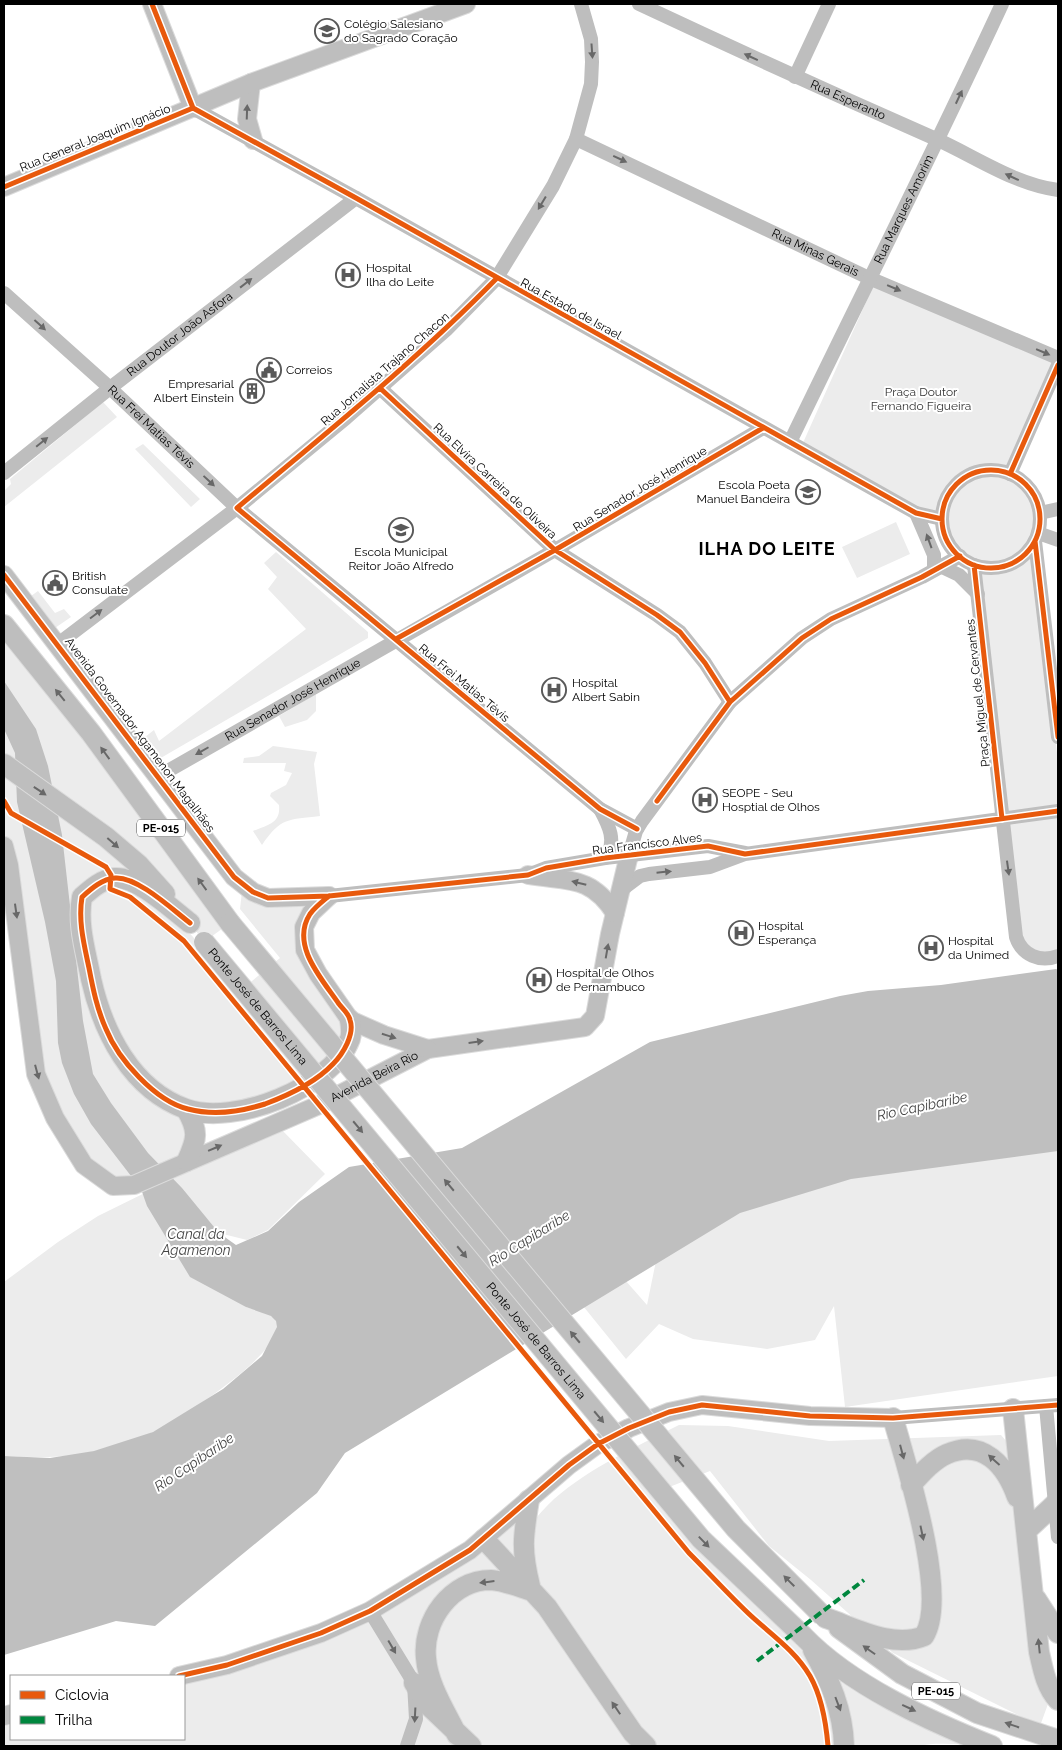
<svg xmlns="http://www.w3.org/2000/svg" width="1062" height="1750" font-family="Raleway,sans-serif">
<rect width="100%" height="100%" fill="#fff"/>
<path fill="#ececec" d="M875 282 1057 360 1009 471C973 464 947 478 941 516L922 513 802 445Z
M103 402 117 417 4 507V491L11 484 10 479Z
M143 444 200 499 191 507 135 449Z
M946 519a46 46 0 1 1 92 0a46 46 0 1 1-92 0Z
M896 522 910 554 857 578 842 547Z
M1033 550 1058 761V808L1005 816 977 569C1004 573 1013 566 1033 550Z
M276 552 368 632V638L159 759 150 757 140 741 154 730 159 741 306 629 268 589 277 577 264 563Z
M38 591 55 613 64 609 71 617 55 628 31 596Z
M4 637 230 923 204 942 190 923 184 927 241 990 280 958 240 909 242 891 299 902 309 915 302 929 349 1034 300 1089 189 1112 187 1159 107 1189 36 1074 12 862 4 836Z
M316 694V711L307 720 285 727 279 716Z
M273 746 317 752 314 764 320 816C288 820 281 817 262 845L253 831C268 825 281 823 279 805L270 796 271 793 286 785 292 773 284 771 286 763H243L244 758 259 756Z
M1058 816V952L1040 954 1022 942 1005 824Z
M279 1127 325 1174 268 1230 247 1240 219 1233 181 1188 246 1307C254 1310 272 1312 276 1321 290 1350 175 1422 153 1432 135 1440 114 1447 95 1451 65 1459 34 1457 4 1456V1282L58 1242 98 1216Z
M1058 1138V1376L845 1407 834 1306 815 1340 767 1349 693 1339 659 1324 626 1359 579 1301 618 1272 647 1305 657 1256 760 1192Z
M679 1425 728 1426 829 1441 1001 1435 1007 1442 1052 1693 1040 1726 893 1653 811 1580 769 1546 710 1471 654 1493 827 1658 989 1746C964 1746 942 1741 918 1746H4V1716L11 1715V1739H184V1676L370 1611 529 1500 523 1534C533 1522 543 1509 554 1499 591 1467 636 1447 679 1425Z"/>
<path fill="#bfbfbf" d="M4 681 36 729 48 766 62 835 83 1021 93 1074 111 1103 148 1153 182 1188 219 1233 236 1245 268 1231 299 1202 349 1167 462 1148 650 1042 840 996 868 991 941 985 1056 969 1058 970V1151L851 1179 740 1213 345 1453 317 1493 155 1626 116 1621 4 1655V1456L50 1458 94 1451 153 1432 223 1389 262 1356 277 1327 276 1321 271 1316 246 1307 190 1277 147 1206 141 1189 91 1124 74 1094 62 1063 58 1043 56 981 45 922 17 802 15 753 4 729Z"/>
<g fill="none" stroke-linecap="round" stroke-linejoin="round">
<defs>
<g id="major">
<path d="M152 4 193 108"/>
<path d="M251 83 247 119 253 140"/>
<path d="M4 187 251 83 466 4"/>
<path d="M4 575 234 877 253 892 268 898 329 896"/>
<path id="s7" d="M4 846 9 865 36 1074 55 1118 84 1165 113 1186 134 1185 319 1105 428 1049 585 1027 595 1016 610 934 629 855"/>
<path d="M528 875C569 882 590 875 615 913"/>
<path d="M329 896 311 913 304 927 305 950 318 974 350 1020 384 1035 428 1049"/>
<path d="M179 1676 227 1665 321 1633 370 1611 470 1550 569 1465 598 1444 629 1428 669 1412 702 1405 810 1416 893 1418"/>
<path d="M4 1716 11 1714"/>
</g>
<path id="highway" d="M4 625 91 733 230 923
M4 764 106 837 139 865 165 894
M190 923C173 910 137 876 115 878 102 879 91 889 82 897 77 925 86 952 91 979 103 1032 131 1089 186 1109 234 1126 332 1088 350 1039 352 1033 351 1026 350 1020
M186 1109C199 1131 197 1139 187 1161
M1013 1409 1039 1652C1043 1670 1046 1687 1058 1700
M911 1485C921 1474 933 1460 947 1454 983 1438 1006 1466 1017 1497
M529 1500C523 1537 521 1550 530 1586
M1026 1531 1056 1503
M484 1539 547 1607 633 1733 646 1746
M1036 1599 1058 1633
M826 1618C855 1628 893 1649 924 1636 949 1597 906 1464 893 1418
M839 1628 902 1674 977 1713 1058 1740
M803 1636C850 1685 929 1721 992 1746
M813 1650C830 1681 843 1710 844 1746
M414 1683 430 1707 471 1746
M457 1735C446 1712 428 1685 426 1658 422 1621 451 1580 491 1580 505 1581 519 1587 532 1591"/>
</defs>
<use href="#major" stroke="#dbdbdb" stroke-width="20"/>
<use href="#highway" stroke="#dbdbdb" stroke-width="22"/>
<g stroke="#bebebe" stroke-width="14">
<path id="s1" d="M639 4C737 50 836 95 936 139 976 157 1014 184 1058 190"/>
<path d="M795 77 829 4"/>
<path d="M193 108 356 198 916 513 942 519"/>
<path id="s2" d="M576 139 869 278 1058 358"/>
<path id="s3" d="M4 293 110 388 237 508 600 809 637 829"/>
<path d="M381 389 555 550 657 615 680 632 705 663 730 702"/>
<path id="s4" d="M790 442C861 295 934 151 1002 4"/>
<circle cx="991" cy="519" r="49"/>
<path id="s5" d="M4 473 110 388 356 198"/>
<path d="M1010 474 1058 365"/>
<path d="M916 513 934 555V570"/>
<path d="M1040 513 1058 509"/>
<path d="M1038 533 1058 540"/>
<path d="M1035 541 1058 737"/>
<path d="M974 565 1016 937C1022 955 1040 963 1058 956"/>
<path d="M940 566 959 575 978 594"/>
<path d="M58 644 237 508 346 418 446 330 496 279 553 186 576 139 591 84 592 62 591 39 581 4"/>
<path id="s6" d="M159 776 555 550 763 428"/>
<path d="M600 809C608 824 618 842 605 858"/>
<path d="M629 855 636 831 642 821 730 702 802 638 831 619 922 577 960 556"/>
<path d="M620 891 640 876 649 874 710 867 745 854 1058 811"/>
<path d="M329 896 528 875 546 868 605 858 708 846 745 853"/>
<path d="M1046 1406 1058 1537"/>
<path d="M893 1418 1058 1405"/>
<path d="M370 1611 414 1683 416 1719 407 1746"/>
</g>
<use href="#major" stroke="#bebebe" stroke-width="18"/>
<use href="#highway" stroke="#bebebe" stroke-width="20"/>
<defs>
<g id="highway-bridge">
<path d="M230 923 736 1529 823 1616"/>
<path id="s8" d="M204 942 701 1539 803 1636"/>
</g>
</defs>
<use href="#highway-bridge" stroke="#dbdbdb" stroke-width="22" stroke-linecap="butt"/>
<use href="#highway-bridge" stroke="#bebebe" stroke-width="20"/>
<path stroke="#00873e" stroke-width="4" stroke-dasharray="8 4" stroke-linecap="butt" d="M757 1661 864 1580"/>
<defs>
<path id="cycleway" d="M152 4 193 108
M193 108 356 198 916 513 942 519
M4 187 193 108
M496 279C415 362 326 433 237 508L600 809 637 829
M381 389 555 550 657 615 680 632 705 663 730 702
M942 519a49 49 0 1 1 98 0a49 49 0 1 1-98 0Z
M1010 474 1058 365
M1035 541 1058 737
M974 565 1002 819
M4 575 234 877 253 892 268 898 329 896 528 875 546 868 605 858 708 846 745 854 1058 811
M396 639 555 550 763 428
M4 801 11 813 106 867 111 875 110 889 130 897 184 941 689 1553C709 1573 728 1594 748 1613 769 1633 795 1650 810 1676 822 1697 826 1722 828 1746
M657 801 730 702 802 638 831 619 922 577 960 556
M190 923C173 910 137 876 115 878 102 879 91 889 82 897 78 921 84 944 89 968 93 989 97 1009 106 1029 118 1059 155 1101 188 1109 214 1116 240 1112 265 1104 289 1095 316 1082 333 1064 343 1054 355 1034 350 1020 349 1014 343 1009 339 1004 322 979 290 945 310 914 315 907 323 901 329 896
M179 1676 227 1665 321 1633 370 1611 470 1550 569 1465 598 1444 629 1428 669 1412 702 1405 810 1416 893 1418 1058 1405"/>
</defs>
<use href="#cycleway" stroke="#fff" stroke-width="8"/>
<use href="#cycleway" stroke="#e8590c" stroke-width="5"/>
</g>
<defs><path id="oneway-solid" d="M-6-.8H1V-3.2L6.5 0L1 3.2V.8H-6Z" transform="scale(1.25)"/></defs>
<g fill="#686868">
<use href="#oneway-solid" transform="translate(592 51) rotate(86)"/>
<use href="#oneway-solid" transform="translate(751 57) rotate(-155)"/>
<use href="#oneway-solid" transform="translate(959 97) rotate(-65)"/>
<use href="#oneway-solid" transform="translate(247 112) rotate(-88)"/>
<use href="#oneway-solid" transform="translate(620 159) rotate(25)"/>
<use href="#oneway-solid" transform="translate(1012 177) rotate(-155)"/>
<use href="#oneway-solid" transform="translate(542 203) rotate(121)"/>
<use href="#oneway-solid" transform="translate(246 283) rotate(-38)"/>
<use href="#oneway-solid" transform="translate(894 288) rotate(23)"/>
<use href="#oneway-solid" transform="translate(40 325) rotate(42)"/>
<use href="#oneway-solid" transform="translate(1043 352) rotate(23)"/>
<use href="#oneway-solid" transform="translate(42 442) rotate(-39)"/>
<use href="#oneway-solid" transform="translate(209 481) rotate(43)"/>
<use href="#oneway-solid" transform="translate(929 541) rotate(-110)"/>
<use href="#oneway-solid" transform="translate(96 614) rotate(-37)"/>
<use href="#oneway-solid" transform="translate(60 695) rotate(-129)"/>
<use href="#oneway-solid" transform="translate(202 751) rotate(150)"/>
<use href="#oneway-solid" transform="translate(105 753) rotate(-126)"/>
<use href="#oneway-solid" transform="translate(40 791) rotate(34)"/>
<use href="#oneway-solid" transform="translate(113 843) rotate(41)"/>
<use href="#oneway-solid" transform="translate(1008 868) rotate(82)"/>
<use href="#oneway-solid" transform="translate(664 872) rotate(-6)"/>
<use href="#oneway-solid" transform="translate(579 883) rotate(-166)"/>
<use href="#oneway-solid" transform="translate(202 884) rotate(-126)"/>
<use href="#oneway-solid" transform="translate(16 911) rotate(82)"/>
<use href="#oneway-solid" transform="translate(607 951) rotate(-80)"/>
<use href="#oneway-solid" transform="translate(389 1036) rotate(18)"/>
<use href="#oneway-solid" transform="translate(476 1042) rotate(-8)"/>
<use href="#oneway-solid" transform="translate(37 1072) rotate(75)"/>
<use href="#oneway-solid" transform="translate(358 1127) rotate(50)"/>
<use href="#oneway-solid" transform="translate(215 1148) rotate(-23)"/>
<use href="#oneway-solid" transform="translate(449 1185) rotate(-130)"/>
<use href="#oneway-solid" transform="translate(462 1252) rotate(50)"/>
<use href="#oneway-solid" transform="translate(575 1337) rotate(-130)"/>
<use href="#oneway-solid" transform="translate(599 1417) rotate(50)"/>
<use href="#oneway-solid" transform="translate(902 1452) rotate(75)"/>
<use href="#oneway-solid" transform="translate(994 1460) rotate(-138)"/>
<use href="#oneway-solid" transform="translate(679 1461) rotate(-130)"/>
<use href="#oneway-solid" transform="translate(922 1533) rotate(78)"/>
<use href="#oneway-solid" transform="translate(704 1542) rotate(46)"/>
<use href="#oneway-solid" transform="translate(789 1581) rotate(-135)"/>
<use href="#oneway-solid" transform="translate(487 1582) rotate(173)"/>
<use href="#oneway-solid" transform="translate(1039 1646) rotate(-96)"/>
<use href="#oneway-solid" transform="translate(392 1647) rotate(60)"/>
<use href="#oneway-solid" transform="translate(869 1650) rotate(-145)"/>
<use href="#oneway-solid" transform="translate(838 1704) rotate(69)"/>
<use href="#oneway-solid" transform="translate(616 1708) rotate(-124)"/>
<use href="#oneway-solid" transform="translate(909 1708) rotate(25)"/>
<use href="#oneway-solid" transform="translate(415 1715) rotate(93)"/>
<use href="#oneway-solid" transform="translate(1012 1725) rotate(-161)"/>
</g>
<defs>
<symbol id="school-ring" viewBox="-11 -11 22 22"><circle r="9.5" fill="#fff" stroke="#595959" stroke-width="1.5"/><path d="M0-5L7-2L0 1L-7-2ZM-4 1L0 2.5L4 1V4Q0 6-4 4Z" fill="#595959"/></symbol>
<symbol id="hospital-ring" viewBox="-11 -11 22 22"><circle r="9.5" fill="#fff" stroke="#595959" stroke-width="1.5"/><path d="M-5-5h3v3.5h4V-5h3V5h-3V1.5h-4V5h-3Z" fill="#595959"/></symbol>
<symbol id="civic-ring" viewBox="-11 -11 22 22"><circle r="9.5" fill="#fff" stroke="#595959" stroke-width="1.5"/><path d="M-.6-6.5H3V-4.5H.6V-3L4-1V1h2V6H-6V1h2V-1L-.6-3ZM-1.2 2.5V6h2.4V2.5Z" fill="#595959"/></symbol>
<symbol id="building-ring" viewBox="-11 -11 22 22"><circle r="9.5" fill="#fff" stroke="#595959" stroke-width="1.5"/><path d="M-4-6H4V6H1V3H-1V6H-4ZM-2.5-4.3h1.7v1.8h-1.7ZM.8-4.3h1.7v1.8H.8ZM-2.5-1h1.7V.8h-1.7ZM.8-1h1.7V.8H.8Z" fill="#595959"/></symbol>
</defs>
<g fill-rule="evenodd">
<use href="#school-ring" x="313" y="17" width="28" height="28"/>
<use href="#hospital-ring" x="334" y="261" width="28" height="28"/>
<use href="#civic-ring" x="255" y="356" width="28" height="28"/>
<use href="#building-ring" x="238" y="377" width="28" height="28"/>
<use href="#school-ring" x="794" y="478" width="28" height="28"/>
<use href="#school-ring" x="387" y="516" width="28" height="28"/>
<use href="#civic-ring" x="41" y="569" width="28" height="28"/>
<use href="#hospital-ring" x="540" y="676" width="28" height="28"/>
<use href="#hospital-ring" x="691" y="786" width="28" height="28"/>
<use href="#hospital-ring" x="727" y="919" width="28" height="28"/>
<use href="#hospital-ring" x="917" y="934" width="28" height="28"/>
<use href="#hospital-ring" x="525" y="966" width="28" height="28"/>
</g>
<g text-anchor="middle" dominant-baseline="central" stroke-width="4" stroke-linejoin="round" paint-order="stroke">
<g fill="#fff" stroke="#4c4c4c" stroke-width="1">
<rect x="137" y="819.5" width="48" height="17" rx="4"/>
<rect x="912" y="1682.5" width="48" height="17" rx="4"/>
</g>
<g font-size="11" font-weight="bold" fill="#000">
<text x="161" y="828">PE-015</text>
<text x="936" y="1691">PE-015</text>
</g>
<g font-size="12" fill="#000" stroke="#fff" text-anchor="start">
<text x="344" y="24">Colégio Salesiano<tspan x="344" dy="14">do Sagrado Coração</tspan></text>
<text x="366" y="268">Hospital<tspan x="366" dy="14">Ilha do Leite</tspan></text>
<text x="286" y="370">Correios</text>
<text x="234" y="384" text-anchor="end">Empresarial<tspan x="234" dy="14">Albert Einstein</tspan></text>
<text x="790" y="485" text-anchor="end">Escola Poeta<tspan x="790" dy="14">Manuel Bandeira</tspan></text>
<text x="401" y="552" text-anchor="middle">Escola Municipal<tspan x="401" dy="14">Reitor João Alfredo</tspan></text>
<text x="72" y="576">British<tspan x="72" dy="14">Consulate</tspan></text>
<text x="572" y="683">Hospital<tspan x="572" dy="14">Albert Sabin</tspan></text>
<text x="722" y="793">SEOPE - Seu<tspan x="722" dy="14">Hosptial de Olhos</tspan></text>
<text x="758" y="926">Hospital<tspan x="758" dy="14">Esperança</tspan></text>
<text x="948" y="941">Hospital<tspan x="948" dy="14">da Unimed</tspan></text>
<text x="556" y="973">Hospital de Olhos<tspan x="556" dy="14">de Pernambuco</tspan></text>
</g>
<g font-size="12" fill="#000" stroke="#fff">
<text stroke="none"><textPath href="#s1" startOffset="230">Rua Esperanto</textPath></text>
<text transform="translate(95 138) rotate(-22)">Rua General Joaquim Ignácio</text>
<text stroke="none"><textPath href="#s4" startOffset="259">Rua Marques Amorim</textPath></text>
<text stroke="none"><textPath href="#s2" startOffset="265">Rua Minas Gerais</textPath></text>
<text transform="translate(571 309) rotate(29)">Rua Estado de Israel</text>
<text stroke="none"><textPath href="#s5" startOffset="224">Rua Doutor João Asfora</textPath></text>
<text transform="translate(385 369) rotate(-41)">Rua Jornalista Trajano Chacon</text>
<text stroke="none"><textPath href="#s3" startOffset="199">Rua Frei Matias Tévis</textPath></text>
<text transform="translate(495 481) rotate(43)">Rua Elvira Carreira de Oliveira</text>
<text transform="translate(640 489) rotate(-31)">Rua Senador José Henrique</text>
<text transform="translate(464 683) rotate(40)">Rua Frei Matias Tévis</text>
<text transform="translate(978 693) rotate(-96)">Praça Miguel de Cervantes</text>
<text stroke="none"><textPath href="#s6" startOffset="154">Rua Senador José Henrique</textPath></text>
<text transform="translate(140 735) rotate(53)">Avenida Governador Agamenon Magalhães</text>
<text transform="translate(647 844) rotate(-7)">Rua Francisco Alves</text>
<text stroke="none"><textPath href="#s8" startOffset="84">Ponte José de Barros Lima</textPath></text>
<text stroke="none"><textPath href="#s7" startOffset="654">Avenida Beira Rio</textPath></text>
<text stroke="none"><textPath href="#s8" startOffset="519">Ponte José de Barros Lima</textPath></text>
</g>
<g font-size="12" fill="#333" stroke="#fff">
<text x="921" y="392">Praça Doutor<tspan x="921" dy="14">Fernando Figueira</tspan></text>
</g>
<g font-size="14" font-style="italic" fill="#444" stroke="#fff">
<text transform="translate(922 1106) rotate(-12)">Rio Capibaribe</text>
<text x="196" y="1234">Canal da<tspan x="196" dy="16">Agamenon</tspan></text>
<text transform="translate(529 1238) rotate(-32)">Rio Capibaribe</text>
<text transform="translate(194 1462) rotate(-34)">Rio Capibaribe</text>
</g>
<g font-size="18" font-weight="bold" letter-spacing="1" fill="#000" stroke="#fff">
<text x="767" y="548">ILHA DO LEITE</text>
</g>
</g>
<rect width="1062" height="1750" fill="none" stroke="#000000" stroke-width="10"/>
<rect x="10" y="1675" width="175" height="65" fill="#ffffff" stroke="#999999"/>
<rect x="20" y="1691" width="25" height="8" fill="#e8590c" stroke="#999999"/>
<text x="55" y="1700" font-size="15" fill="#000000">Ciclovia</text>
<rect x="20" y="1716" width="25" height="8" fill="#00873e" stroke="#999999"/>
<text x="55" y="1725" font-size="15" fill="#000000">Trilha</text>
</svg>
